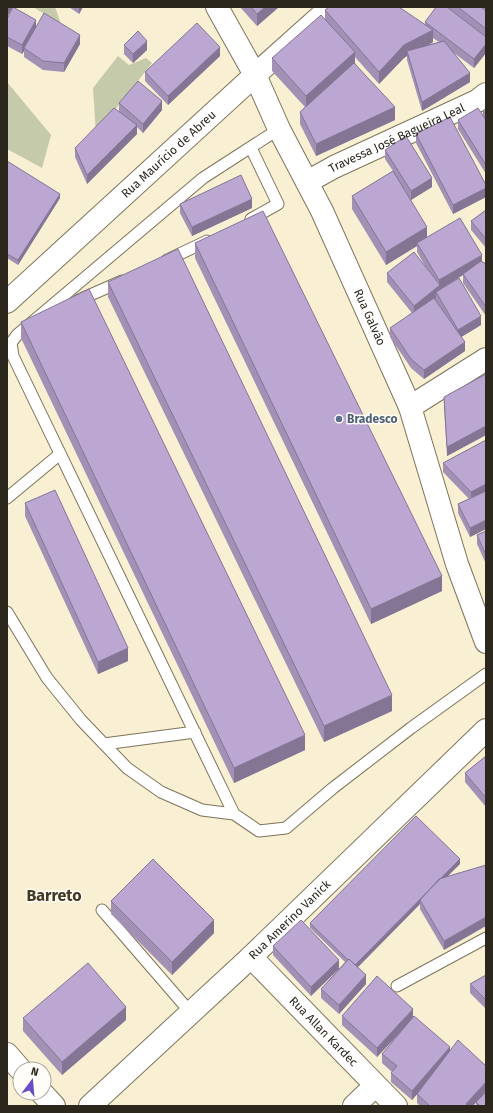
<svg xmlns="http://www.w3.org/2000/svg" width="493" height="1113" font-family="'Fira Sans',sans-serif">
<rect width="100%" height="100%" fill="#f9efd3"/>
<path fill="#c5caaa" d="M33 7H55L61 24Z
M118 56 129 65 146 58 152 63 96 134 93 88Z
M7 82 51 135 42 168 7 149Z"/>
<g fill="none" stroke-linecap="round" stroke-linejoin="round">
<defs>
<path id="lane" d="M279 129 203 178 17 335 11 343 13 356 234 814 259 831 286 828 333 788 411 728 486 674
M251 219 278 204 251 148
M167 260 207 241
M79 300 122 281
M7 498 60 454
M7 612 47 678 81 720 104 744 195 732
M104 744 127 768 161 792 202 810 234 814
M102 910 191 1013
M397 986 486 938"/>
<g id="street">
<path id="s1" d="M307 182 334 167 477 101 486 94"/>
<path id="s2" d="M7 302 255 75 331 7"/>
<path d="M410 407 486 359"/>
<path id="s3" d="M251 957 396 1106"/>
<path d="M7 1054 20 1069"/>
<path d="M42 1093 54 1106"/>
<path id="s4" d="M90 1106 251 957 486 730"/>
<path d="M354 1106 375 1086"/>
</g>
<g id="secondary">
<path id="s5" d="M217 7 255 75 279 129 322 211 410 407 457 564 486 642"/>
</g>
</defs>
<use href="#lane" stroke="#7d745b" stroke-width="13"/>
<use href="#street" stroke="#7d745b" stroke-width="24"/>
<use href="#secondary" stroke="#7d745b" stroke-width="24"/>
<use href="#lane" stroke="#fff" stroke-width="11"/>
<use href="#street" stroke="#fff" stroke-width="22"/>
<use href="#secondary" stroke="#fff" stroke-width="22"/>
</g>
<path fill="#a290b5" fill-rule="evenodd" d="M69 7H83L79 14Z
M240 7H279L257 26Z
M447 7H486V53L474 68 454 53 470 82 422 111 407 60V56L404 58 379 84 355 57V63L395 120 316 156 300 124V112L305 107 272 71V58L325 19V10L425 24V22L455 13ZM433 38 439 42 430 44 433 42Z
M7 19 36 27 80 44 64 72 43 70 24 57V51L22 54 7 46Z
M124 45 147 50 133 63 124 54Z
M220 56 168 105 145 81V72Z
M119 103 162 110 143 133 137 127V134L87 184 75 157V148L119 112Z
M486 108V174L458 129V120L483 115V111Z
M416 134 486 185V197L453 214 416 143Z
M385 150 432 187 411 200 427 237 482 262 486 264V316L463 283V275L440 289 481 325 461 337 465 351 424 379 411 368 390 337V328L412 313 387 282V273L427 269 417 252V246L386 265 352 209V196L393 171 385 159Z
M7 161 60 198 18 265 7 258Z
M180 204 252 208 192 236 180 213Z
M486 210V248L471 230V221Z
M195 243 442 591 371 624 195 258Z
M108 282 392 711 324 742 108 297Z
M21 322 305 750 234 783 21 338Z
M486 374V435L447 456 444 406V397Z
M486 440V529L470 537 458 513V504L469 499 443 472V463Z
M25 503 128 661 98 674 25 516Z
M486 531V564L477 544V535Z
M486 756V807L465 782V773Z
M460 864 446 877 444 950 420 909V904L358 967 366 984 339 1014 321 998V989L345 962 310 928V923Z
M111 901 214 933 172 975 111 914Z
M273 946 339 960 311 996 273 955Z
M486 975V1009L470 993V984Z
M342 1016 413 1017 450 1051 486 1106H476V1102L473 1106H420L417 1103V1094L418 1093 412 1100 391 1082V1073L392 1072 382 1063V1054L402 1031 377 1057 342 1025Z
M23 1018 126 1020 62 1075 23 1031Z"/>
<path fill="#847594" d="M7 7H13L7 17Z
M79 7H83L79 14Z
M265 7H279L257 26V14Z
M36 20V29L24 48V51L22 54V45Z
M433 30V42L408 56 407 51V56L404 58 379 84V72L404 45Z
M80 35V44L64 72V63Z
M147 41V50L133 63V54Z
M486 44V53L474 68V59Z
M220 47V56L168 105V96Z
M355 52V65L306 108V96Z
M470 73V82L422 111V102Z
M162 101V110L143 133V124Z
M395 107V120L316 156V144Z
M137 125V134L87 184V175Z
M432 178V187L411 200V191Z
M486 188V197L453 214V205Z
M60 194V198L18 265V260Z
M252 199V208L192 236V227Z
M427 227V239L417 243V246L386 265V252Z
M482 255V264L463 274V275L436 292V298L414 315V306L439 286V280Z
M481 316V325L458 339V330Z
M465 342V351L424 379V370Z
M486 426V435L447 456V447Z
M486 484V493L471 501V492Z
M486 520V529L470 537V528Z
M442 576V591L371 624V609Z
M128 648V661L98 674V662Z
M392 695V711L324 742V726Z
M305 735V750L234 783V768Z
M460 859V864L422 902 420 900V904L354 971V966Z
M486 917V926L444 950V941Z
M214 920V933L172 975V962Z
M339 960V969L311 996V987Z
M366 975V984L339 1014V1005Z
M126 1007V1020L62 1075V1062Z
M413 1009V1018L377 1057V1048Z
M450 1047V1056L412 1100V1091Z
M486 1082V1091L473 1106H466V1104Z"/>
<path fill="#bca7d3" stroke="#847594" d="M13 7 36 20 22 45 7 37V19Z
M251 7H265L257 14Z
M329 7H399L433 30 404 45 379 72 325 10Z
M436 7H447L486 37V44L474 59 425 22Z
M458 7H481L486 11V29Z
M44 13 80 35 64 63 43 61 24 48Z
M321 15 355 52 306 96 272 58Z
M197 23 220 47 168 96 145 72Z
M138 31 147 41 133 54 124 45Z
M444 41 470 73 422 102 407 51Z
M354 63 395 107 316 144 300 112Z
M138 81 162 101 143 124 119 103Z
M114 108 137 125 87 175 75 148Z
M478 108 486 120V165L458 120Z
M486 108V115L483 111Z
M450 117 486 185V188L453 205 416 134Z
M406 136 432 178 411 191 385 150Z
M7 161 60 194 18 260 7 254Z
M393 171 427 227 386 252 352 196Z
M241 175 252 199 192 227 180 204Z
M486 210V239L471 221Z
M263 211 442 576 371 609 195 243Z
M460 218 482 255 439 280 417 243Z
M178 249 392 695 324 726 108 282Z
M414 252 440 285 414 306 387 273Z
M481 261 486 264V307L463 274Z
M459 278 481 316 458 330 436 292Z
M89 289 305 735 234 768 21 322Z
M434 298 465 342 424 370 411 359 390 328Z
M486 374V426L447 447 444 397Z
M486 440V484L471 492 443 463Z
M55 490 128 648 98 662 25 503Z
M486 491V520L470 528 458 504Z
M486 531V555L477 535Z
M486 756V798L465 773Z
M416 816 460 859 355 965 349 959 348 960 310 923Z
M153 859 214 920 172 962 111 901Z
M486 865V917L444 941 420 900 439 879Z
M301 920 339 960 311 987 273 946Z
M349 959 366 975 339 1005 321 989Z
M88 963 126 1007 62 1062 23 1018Z
M486 975V1000L470 984Z
M377 976 413 1009 377 1048 342 1016Z
M414 1016 450 1047 412 1091 391 1073 397 1066 382 1054Z
M458 1040 486 1066V1082L466 1104 469 1106H430L417 1094Z
M486 1092V1106H480L476 1102Z"/>
<circle fill="#5c6f8a" stroke="#fffdf7" stroke-width="1.5" cx="339" cy="419" r="4"/>
<g text-anchor="middle" dominant-baseline="central" stroke-width="3" stroke-linejoin="round" paint-order="stroke">
<g font-size="12" fill="#2b271d" stroke="#fffdf7">
<text stroke="none"><textPath href="#s1" startOffset="100">Travessa José Bagueira Leal</textPath></text>
<text stroke="none"><textPath href="#s2" startOffset="219">Rua Maurício de Abreu</textPath></text>
<text stroke="none"><textPath href="#s5" startOffset="346">Rua Galvão</textPath></text>
<text stroke="none"><textPath href="#s4" startOffset="273">Rua Amerino Vanick</textPath></text>
<text stroke="none"><textPath href="#s3" startOffset="104">Rua Allan Kardec</textPath></text>
</g>
<g font-size="12" font-weight="bold" fill="#4e5e75" stroke="#fffdf7" text-anchor="start">
<text x="347" y="419">Bradesco</text>
</g>
<g font-size="16" font-weight="bold" fill="#433a24" stroke="#fffdf7">
<text x="54" y="895">Barreto</text>
</g>
</g>
<rect width="493" height="1113" fill="none" stroke="#2b271d" stroke-width="16"/>
<g transform="translate(32 1081) rotate(16)"><circle r="19" fill="#fffdf7" stroke="#aaa7a0"/>
<path d="M0-3L7 15L0 10L-7 15Z" fill="#6b4ec7"/>
<text y="-6" font-size="11" font-weight="bold" text-anchor="middle" fill="#2b271d">N</text>
</g>
</svg>
